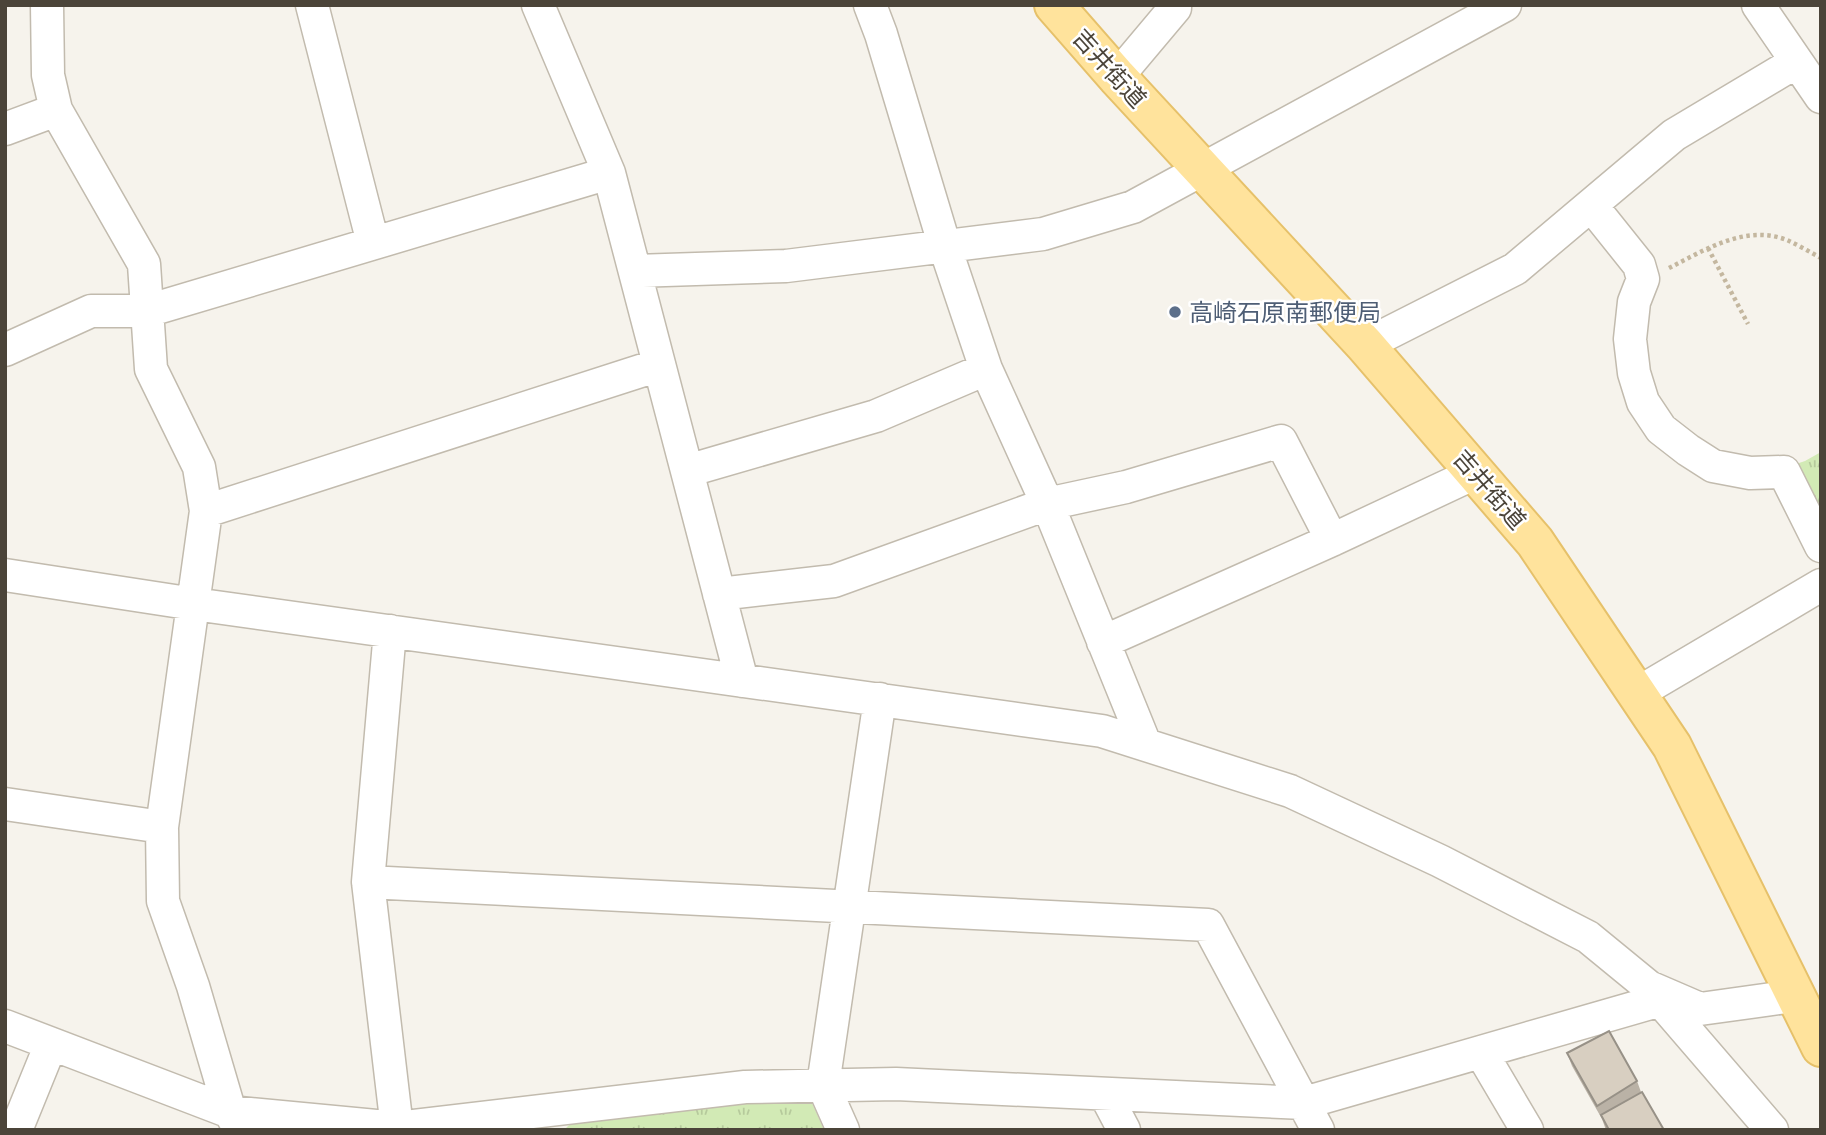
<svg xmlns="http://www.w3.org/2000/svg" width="1826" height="1135" font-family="Quicksand,'Noto Sans JP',sans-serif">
<defs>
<pattern id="grass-tufts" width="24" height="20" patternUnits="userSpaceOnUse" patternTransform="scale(1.75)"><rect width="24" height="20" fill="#d2eab5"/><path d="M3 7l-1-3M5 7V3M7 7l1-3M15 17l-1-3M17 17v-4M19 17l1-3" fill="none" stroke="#b6ca9c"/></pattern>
</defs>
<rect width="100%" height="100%" fill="#f6f3ec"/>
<path fill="url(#grass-tufts)" d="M1821 452V530L1790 466 1805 461Z
M799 1098 812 1103 824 1130H564L574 1120Z"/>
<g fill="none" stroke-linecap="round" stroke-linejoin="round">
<defs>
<path id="minor" d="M47 5 48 75 56 110 144 264 151 369 199 467 206 511 162 827 163 901 193 986 230 1112 237 1125
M312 5 373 243
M538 5 609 173 742 681
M870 5 881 34 945 247 986 369 1050 510 1145 744
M1758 5 1821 97
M1117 77 1175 8V5
M5 129 56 110
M1591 205 1639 265 1643 279 1634 302 1630 339 1634 373 1643 402 1661 429 1688 450 1713 466 1750 473 1784 472 1821 546
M635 271 786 266 1043 234 1133 207 1505 5
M1365 345 1515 269 1674 135 1796 62
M5 350 91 311H147L609 173
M687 471 876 416 986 369
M206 511 659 365
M5 575 194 604 1102 731 1290 791 1440 861 1588 937 1649 987 1700 1009 1794 996
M719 594 834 581 1047 504 1126 487 1281 441 1332 540
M390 631 368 882 397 1128
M1103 642 1332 540 1475 473
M1636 694 1821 585
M5 804 162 827
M368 882 1208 925 1318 1130
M1654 993 1772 1130
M5 1026 230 1112 397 1128 745 1087 896 1084 1304 1103 1661 1000
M1481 1052 1527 1130
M1105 1094 1124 1130
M16 1130 51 1044
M843 1130 823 1085 880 699"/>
<path id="major" d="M1054 5 1117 77 1365 345 1535 542 1672 746 1821 1047"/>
</defs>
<use href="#minor" stroke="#c2bbae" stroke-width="35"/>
<use href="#major" stroke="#e6c16a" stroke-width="42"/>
<path stroke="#c4b79f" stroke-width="4.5" stroke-dasharray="3.5 3.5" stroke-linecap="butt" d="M1708 248 1748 324
M1669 268C1705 250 1745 224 1787 240 1798 245 1810 252 1821 258"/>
<use href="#minor" stroke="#fff" stroke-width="32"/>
<use href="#major" stroke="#ffe39c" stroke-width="38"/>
</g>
<path fill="#bab2a6" d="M1567 1053 1637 1081 1641 1092 1664 1130H1606L1602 1119 1572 1066Z"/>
<path fill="#d8cfc1" stroke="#979187" stroke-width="2" d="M1609 1031 1637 1081 1597 1106 1567 1053Z
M1642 1092 1664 1130H1609L1601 1115Z"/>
<circle fill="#5c6f8a" stroke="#fff" stroke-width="2.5" cx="1175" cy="312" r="7"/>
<g text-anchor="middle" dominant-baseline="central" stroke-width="5" stroke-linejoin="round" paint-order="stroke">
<g font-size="24" fill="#4b4439" stroke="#fff">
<text transform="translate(1110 68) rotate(48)">吉井街道</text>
<text transform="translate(1490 489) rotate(49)">吉井街道</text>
</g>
<g font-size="24" fill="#4e5e75" stroke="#fff" text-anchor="start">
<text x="1189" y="312">高崎石原南郵便局</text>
</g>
</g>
<rect width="1826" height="1135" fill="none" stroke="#4b4439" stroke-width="14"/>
</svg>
